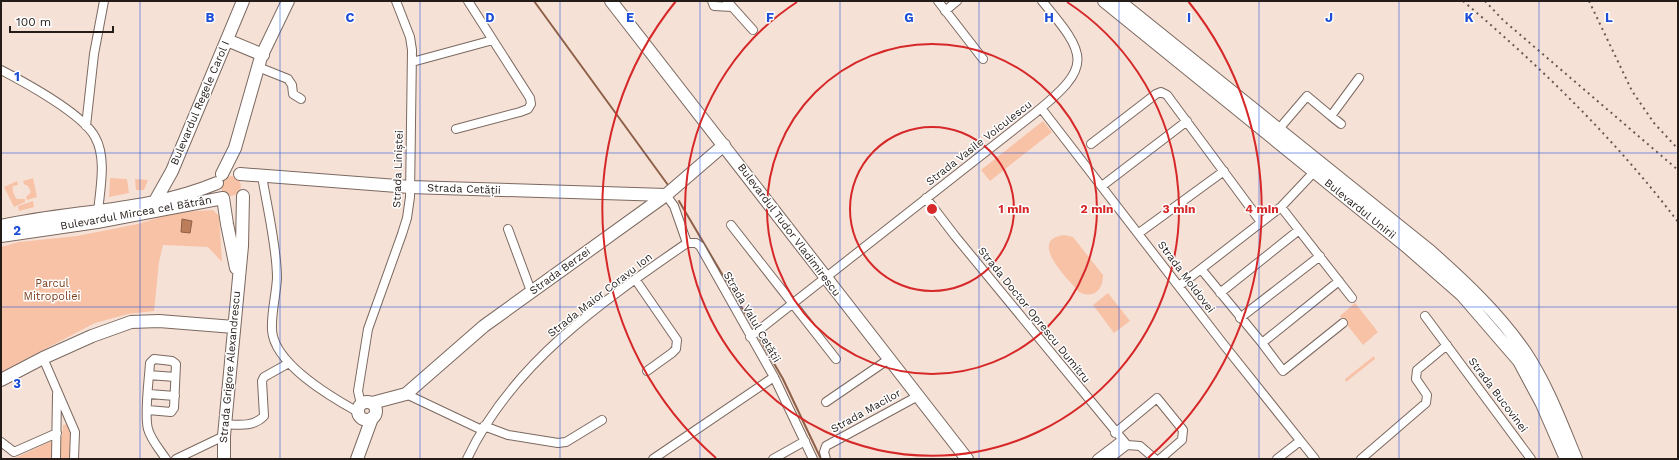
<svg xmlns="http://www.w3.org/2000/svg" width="1679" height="460" font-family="'Work Sans',sans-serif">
<rect width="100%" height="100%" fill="#f6e1d7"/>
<path fill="#f8c2a6" d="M1043 121 1052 132 990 181 981 170Z
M221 186a10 10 0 1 1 20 0a10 10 0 1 1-20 0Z
M33 178 37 197 27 200 26 197 31 192 28 186 24 184 23 181Z
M110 178 127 179 129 193 109 197Z
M135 179 148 180 144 190H136Z
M17 181 18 185 13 186C12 191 14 196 17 199H25V202L14 207 4 187Z
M33 201 34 207 19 211 18 206Z
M213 210 219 216 222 262 208 247 163 245 159 262 154 311 128 314 95 323 1 372V247L19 242 77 236 138 224 177 212Z
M1065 235 1073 237 1103 275C1103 291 1093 299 1079 292 1068 279 1026 239 1065 235Z
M1108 293 1130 321 1114 333 1093 305Z
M1355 303 1378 332 1363 345 1340 316Z
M1374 356 1375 359 1346 382 1345 379Z
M68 424 71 431 72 459H13L62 436 63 425Z"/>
<path fill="#bc7d5b" stroke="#8e6047" d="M182 219 192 221 190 233 181 232Z"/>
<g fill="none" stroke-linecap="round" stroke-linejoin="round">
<path stroke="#8e6047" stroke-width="2" d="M534 1 668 185
M679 201 755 330
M757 334 783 379 821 459"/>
<defs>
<path id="street" d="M712 1 714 6 732 7
M727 1 753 30
M938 1 983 59
M945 11 957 1
M412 62 493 40
M258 67 288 79 292 85 293 94 301 99
M1 70C24 82 83 114 95 137 107 158 100 189 98 212
M1041 108 1224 345 1315 459
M1331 116 1341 124
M86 126 94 54 104 1
M456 129 520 112 528 109 531 104 530 98 468 1
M1278 130 1307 96 1331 116 1359 78
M1091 144 1156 94 1161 92 1167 95 1261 222
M262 176C267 206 277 248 277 278 276 296 271 313 272 330 274 364 331 397 358 412
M1102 186 1187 121
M666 195 674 206 687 243
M926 198 955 236 1127 445
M1281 207 1352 298
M731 225 836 359
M508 229 531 291
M1139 233 1224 171
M687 243H696L700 246 774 377 813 459
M1201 269 1262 343 1339 281
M635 279 677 340 676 349 672 353 647 371
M1179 286 1281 207 1314 172
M1220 293 1299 230
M1425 316 1531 459
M1240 318 1320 256
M750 337 1035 113C1093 66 1088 56 1042 1
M1262 343 1283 371 1343 323
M43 358 75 432 74 459
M149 375 175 377
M149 394 175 396
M406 394 482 430
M826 402 889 359
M361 404 358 391 368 329 402 234 407 218 410 197 412 50 410 37 396 1
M148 410 171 412 174 408 176 364 172 361 154 359 150 363C149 380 144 414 148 429 151 440 160 450 166 459
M225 424C239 425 254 427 264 416L262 381 264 377 289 363
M484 426 508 435 558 443 566 442 602 420
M1115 433 1157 398 1183 430 1182 440 1160 459
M1 442 14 452 57 433
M56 459 57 394
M176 459 224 436
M467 459C512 363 603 301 687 243
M653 459 774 377
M773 459 805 441
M826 459 824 452 826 446 918 396
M1097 459 1122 440
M1109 459 1127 445 1140 446 1155 459
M1277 459 1300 441
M1361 459 1426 403 1427 395 1416 379 1417 370 1447 345"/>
<path id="secondary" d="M611 1 967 459
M1104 1 1406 246 1462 295 1519 361 1542 404 1566 459
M1119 1 1430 251C1465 282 1499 314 1525 352 1547 385 1561 423 1576 459
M227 40 263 55
M222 174 235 148 261 57 288 1
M240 174 410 187 666 195
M223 198 227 224 236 268
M154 203 172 171 243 1
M1 226C73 210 148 212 217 183
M1 236 97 222 223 198
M1 380 43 358 92 336 131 322 159 321 234 327
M358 411a9 9 0 1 1 18 0a9 9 0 1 1-18 0Z
M372 403 406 394 484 326 666 195 724 145
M224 459V436L242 246 243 196
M357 459 372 418"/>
</defs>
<use href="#street" stroke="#7b6960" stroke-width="10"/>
<use href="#secondary" stroke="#7b6960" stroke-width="14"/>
<use href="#street" stroke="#fff" stroke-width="8"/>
<use href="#secondary" stroke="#fff" stroke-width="12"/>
<path stroke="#655954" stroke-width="2" stroke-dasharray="2 4" stroke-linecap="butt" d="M1463 1C1541 67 1616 140 1678 222
M1485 1 1503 20 1678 170
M1589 1 1632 91 1654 123 1678 149"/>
</g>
<path fill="none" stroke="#1d4ed8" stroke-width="1" stroke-opacity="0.55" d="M140 1V459M280 1V459M420 1V459M560 1V459M700 1V459M840 1V459M979 1V459M1119 1V459M1259 1V459M1399 1V459M1539 1V459M1 153H1678M1 307H1678"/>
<g fill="none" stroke="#d62828" stroke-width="2">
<circle cx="932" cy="209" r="82"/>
<circle cx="932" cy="209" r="165"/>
<path d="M1067 2A247 247 0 1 1 797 2"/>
<path d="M716 458A330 330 0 0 1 676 1M1188 1A330 330 0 0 1 1148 458"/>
</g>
<g text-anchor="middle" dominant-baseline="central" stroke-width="3" stroke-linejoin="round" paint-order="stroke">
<g font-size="11" fill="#241c19" stroke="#fff">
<text transform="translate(200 103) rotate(-67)">Bulevardul Regele Carol I</text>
<text transform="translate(979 143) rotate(-38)">Strada Vasile Voiculescu</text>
<text transform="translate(398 169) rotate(-88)">Strada Liniștei</text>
<text transform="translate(464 189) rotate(2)">Strada Cetății</text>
<text transform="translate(1360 209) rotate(39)">Bulevardul Unirii</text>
<text transform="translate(136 213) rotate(-10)">Bulevardul Mircea cel Bătrân</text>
<text transform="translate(789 230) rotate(53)">Bulevardul Tudor Vladimirescu</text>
<text transform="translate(560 271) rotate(-36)">Strada Berzei</text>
<text transform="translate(1186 277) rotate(53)">Strada Moldovei</text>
<text transform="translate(600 295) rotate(-38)">Strada Maior Coravu Ion</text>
<text transform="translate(1034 315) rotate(51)">Strada Doctor Oprescu Dumitru</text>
<text transform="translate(752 317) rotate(60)">Strada Valul Cetății</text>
<text transform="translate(230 367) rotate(-85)">Strada Grigore Alexandrescu</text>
<text transform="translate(1498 395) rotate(53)">Strada Bucovinei</text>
<text transform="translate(866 411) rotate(-29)">Strada Macilor</text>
</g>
<g font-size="11" fill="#7d401c" stroke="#fff">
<text x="52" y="283">Parcul<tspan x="52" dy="13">Mitropoliei</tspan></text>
</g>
</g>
<g font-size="13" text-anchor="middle" font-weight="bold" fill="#1d4ed8" stroke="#fff" stroke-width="3" stroke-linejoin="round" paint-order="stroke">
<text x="210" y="22">B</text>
<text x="350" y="22">C</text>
<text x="490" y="22">D</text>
<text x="630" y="22">E</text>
<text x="770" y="22">F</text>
<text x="909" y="22">G</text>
<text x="1049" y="22">H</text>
<text x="1189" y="22">I</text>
<text x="1329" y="22">J</text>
<text x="1469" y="22">K</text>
<text x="1609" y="22">L</text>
<text x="17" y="81">1</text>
<text x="17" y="235">2</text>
<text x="17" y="388">3</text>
</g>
<circle cx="932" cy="209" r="6" fill="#d62828" stroke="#fff" stroke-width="2"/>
<g font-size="12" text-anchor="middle" font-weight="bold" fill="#d62828" stroke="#fff" stroke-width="3" stroke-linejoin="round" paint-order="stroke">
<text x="1014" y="213">1 min</text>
<text x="1097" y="213">2 min</text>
<text x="1179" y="213">3 min</text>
<text x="1262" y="213">4 min</text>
</g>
<rect width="1679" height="460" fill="none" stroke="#241c19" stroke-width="4"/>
<path d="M10 26v6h103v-6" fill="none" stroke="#241c19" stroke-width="2"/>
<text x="16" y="26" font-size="12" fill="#241c19" stroke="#ffffff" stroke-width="3" paint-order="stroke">100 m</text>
</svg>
